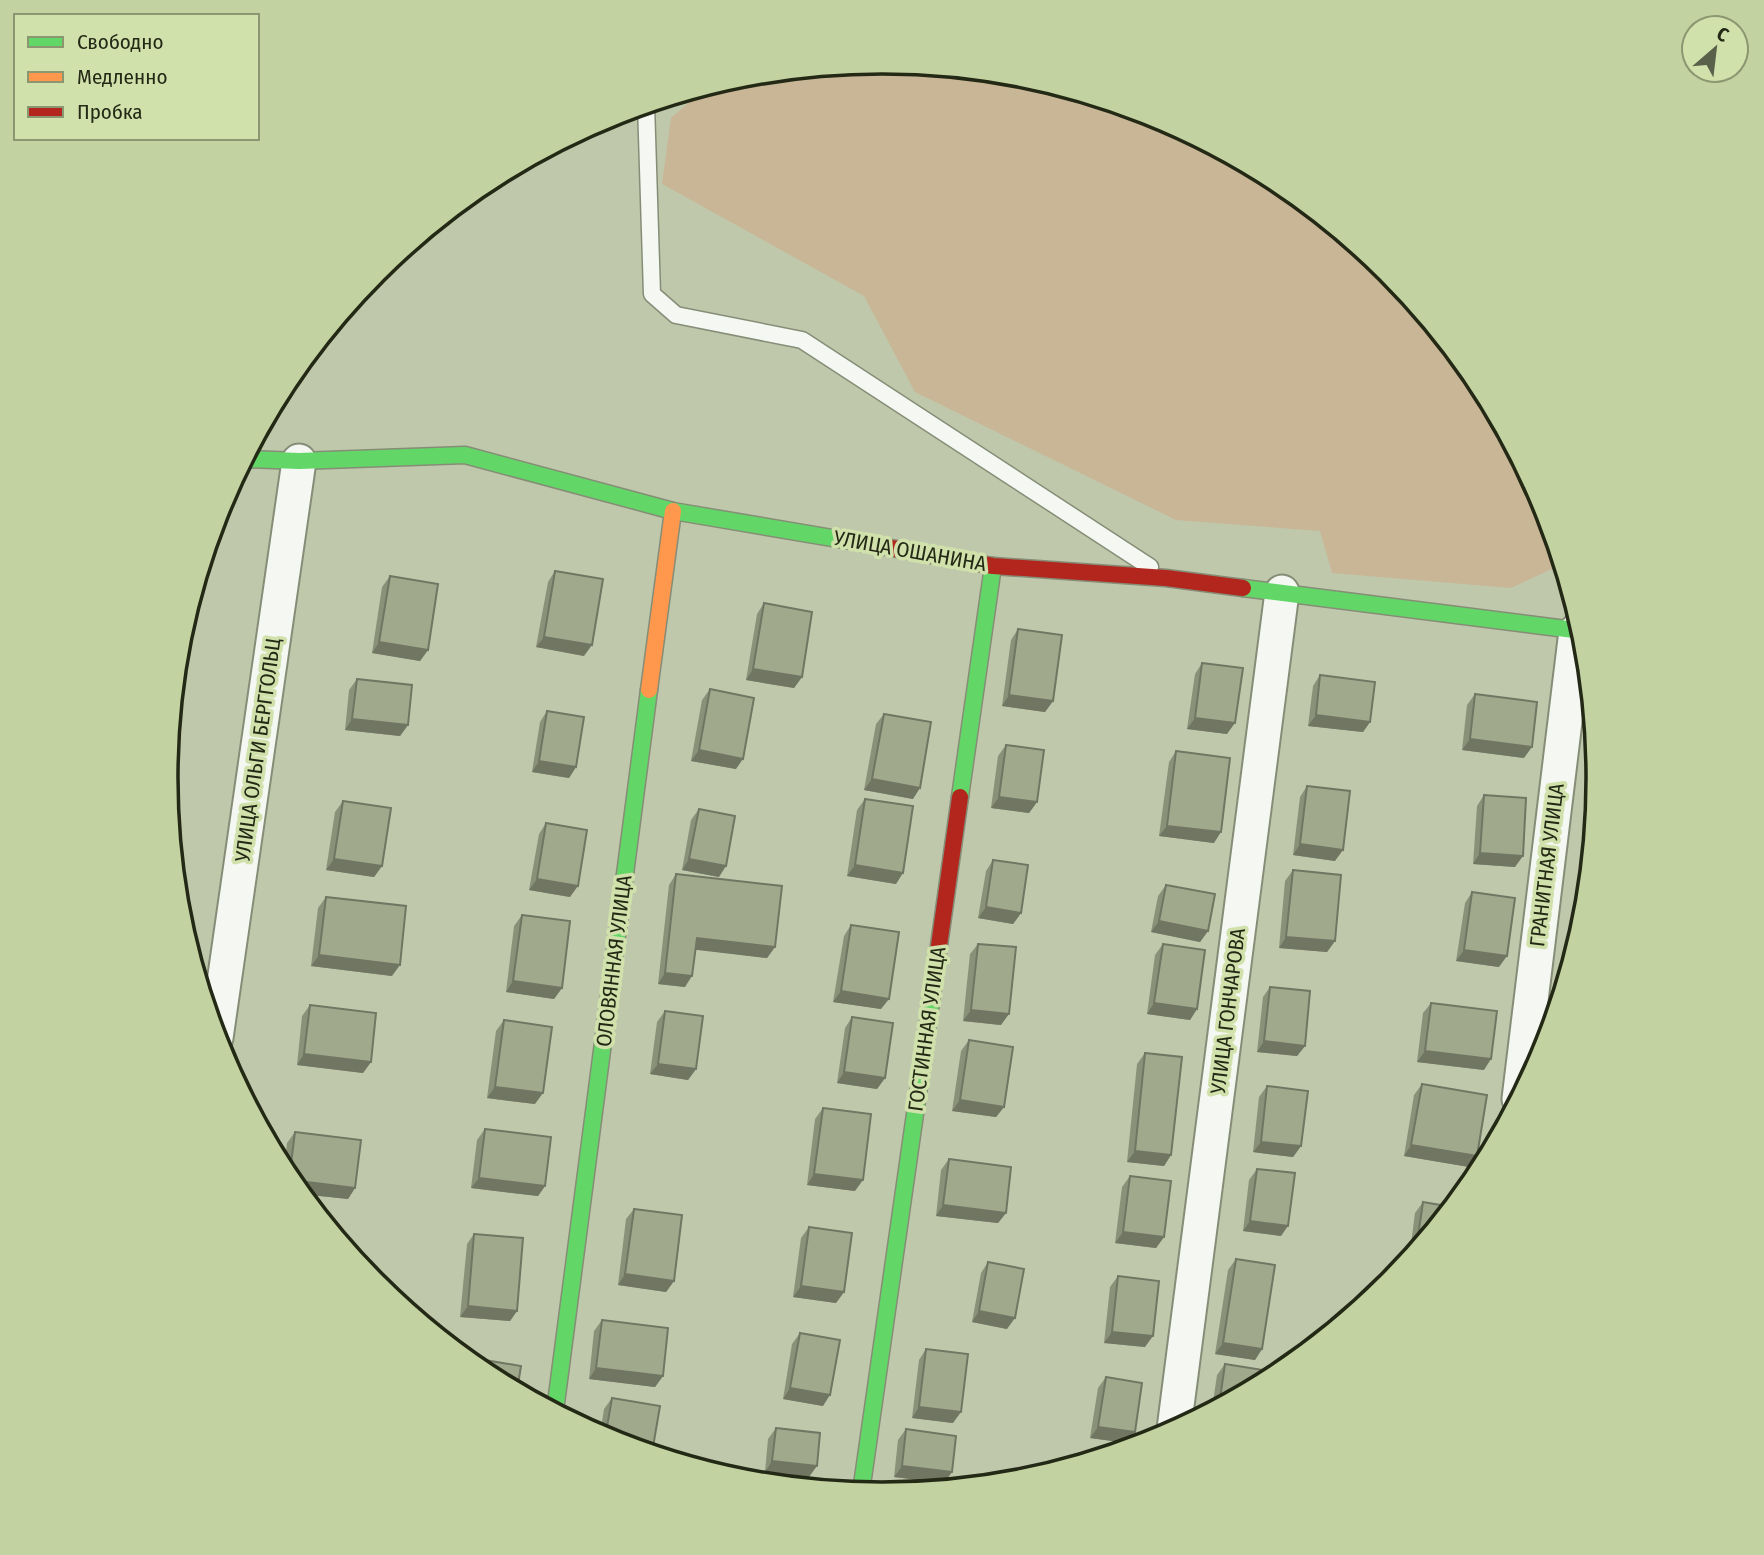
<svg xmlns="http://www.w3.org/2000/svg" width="1764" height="1555" font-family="'Fira Sans Condensed',sans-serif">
<rect width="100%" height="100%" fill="#bfc8ab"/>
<path fill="#c9b696" d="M882 61 1022 75 1156 116 1280 182 1389 271 1478 380 1544 504 1562 564 1511 588 1332 573 1320 531 1176 520 915 392 864 296 662 184 671 118 709 85 743 75Z"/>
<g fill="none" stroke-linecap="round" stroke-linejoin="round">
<defs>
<path id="lane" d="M646 104 652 294 676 315 802 340 1150 567"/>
<path id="street" d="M216 1038 299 461
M1519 1099 1576 631
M1174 1429 1282 592"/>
<path id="fast" d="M244 459 299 461 465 455 673 511 891 548
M1243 588 1582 631
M960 797 993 566
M555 1411 649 690
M861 1492 934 981"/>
<path id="slow" d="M649 690 673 511"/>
<path id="jam" d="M891 548 993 566 1166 578 1243 588
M934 981 960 797"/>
</defs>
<use href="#lane" stroke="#868d77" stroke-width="19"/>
<use href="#street" stroke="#868d77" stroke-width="37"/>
<use href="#fast" stroke="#868d77" stroke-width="19"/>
<use href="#slow" stroke="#868d77" stroke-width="19"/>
<use href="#jam" stroke="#868d77" stroke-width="19"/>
<use href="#lane" stroke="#f5f7f2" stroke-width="16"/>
<use href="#street" stroke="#f5f7f2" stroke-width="33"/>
<use href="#fast" stroke="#63d668" stroke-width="16"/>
<use href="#slow" stroke="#ff974d" stroke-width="16"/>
<use href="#jam" stroke="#b3261e" stroke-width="16"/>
</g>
<path fill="#8a9179" d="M555 571 584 656 536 647 548 582Z
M390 576 428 650 420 661 372 653 382 587Z
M764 603 802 677 794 688 746 680 757 614Z
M1018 629 1053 701 1045 712 1002 706 1011 640Z
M1202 663 1227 734 1187 729 1195 674Z
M1320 675 1370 722 1363 732 1308 726 1313 686Z
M357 679 408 725 400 736 345 730 349 690Z
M710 689 736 769 691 761 702 700Z
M1475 694 1524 758 1462 750 1467 705Z
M547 711 576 767 569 778 532 772 540 722Z
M884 714 913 799 864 790 876 724Z
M1006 745 1037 802 1029 813 991 808 998 756Z
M1176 751 1214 843 1159 836 1169 762Z
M1307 786 1335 861 1293 855 1300 797Z
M1484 795 1515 867 1473 864 1477 806Z
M865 799 896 884 847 876 857 810Z
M343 801 382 866 374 877 326 870 335 812Z
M699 809 719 877 682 870 691 820Z
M1594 821 1588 881H1584L1588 829Z
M546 823 570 897 529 890 539 834Z
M993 860 1021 913 1013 924 978 918 986 871Z
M1293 870 1335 941 1327 952 1279 948 1285 881Z
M676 874 775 947 767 958 695 949 685 987 658 984 669 885Z
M1166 885 1208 931 1200 942 1151 932 1158 896Z
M1472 892 1499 967 1456 961 1465 903Z
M326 897 392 976 311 966 318 908Z
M1585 907 1584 918 1581 930 1583 910Z
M522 915 562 988 554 999 506 992 514 926Z
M851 925 881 1009 833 1002 844 936Z
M978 944 1001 1025 963 1021 970 954Z
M1163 944 1197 1009 1190 1020 1147 1014 1155 955Z
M1270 987 1305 1046 1297 1056 1257 1052 1263 997Z
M1431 1003 1484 1070 1417 1062 1423 1013Z
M310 1005 371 1062 363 1073 297 1065 302 1016Z
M665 1011 696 1069 688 1080 650 1074 657 1022Z
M852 1017 885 1078 877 1089 837 1083 845 1028Z
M504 1020 535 1104 487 1098 496 1031Z
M969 1040 1004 1107 996 1117 952 1111 961 1051Z
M1145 1053 1171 1155 1164 1166 1127 1162 1137 1064Z
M1422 1084 1477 1156 1469 1167 1404 1156 1414 1095Z
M1267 1086 1301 1146 1293 1157 1253 1152 1259 1097Z
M823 1108 855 1191 807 1185 815 1119Z
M485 1129 545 1186 538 1196 471 1188 477 1140Z
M295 1132 355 1188 348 1199 301 1194 286 1175 284 1171 287 1143Z
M949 1159 1006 1213 998 1223 936 1216 941 1170Z
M1257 1169 1281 1236 1243 1231 1249 1180Z
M1130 1176 1164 1237 1156 1248 1115 1243 1122 1187Z
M1423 1202 1452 1207 1409 1259 1415 1213Z
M634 1209 674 1281 666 1292 618 1285 626 1219Z
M809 1227 844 1292 836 1303 793 1297 801 1238Z
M474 1234 517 1311 510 1321 460 1317 467 1244Z
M1236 1259 1262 1349 1255 1360 1215 1354 1228 1270Z
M988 1262 1007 1329 972 1322 981 1273Z
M1118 1276 1145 1347 1104 1343 1110 1287Z
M602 1320 663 1376 655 1387 589 1379 594 1331Z
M800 1333 823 1406 783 1399 792 1344Z
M926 1349 953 1423 912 1418 919 1360Z
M1225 1364 1261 1383 1212 1409 1217 1375Z
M1106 1377 1127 1443 1090 1438 1098 1388Z
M612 1398 608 1439 600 1435 604 1409Z
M776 1428 809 1477 765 1472 768 1439Z
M906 1429 952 1472 944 1483 894 1477 898 1440Z"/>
<path fill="#717663" d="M544 637 592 645 584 656 536 647Z
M379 642 428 650 420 661 372 653Z
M753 669 802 677 794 688 746 680Z
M1009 695 1053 701 1045 712 1002 706Z
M1316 715 1370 722 1363 732 1308 726Z
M1195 718 1235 723 1227 734 1187 729Z
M352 719 408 725 400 736 345 730Z
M1470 739 1532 747 1524 758 1462 750Z
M699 750 743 759 736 769 691 761Z
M539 761 576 767 569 778 532 772Z
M872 779 920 788 913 799 864 790Z
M999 797 1037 802 1029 813 991 808Z
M1167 826 1221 832 1214 843 1159 836Z
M1300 844 1343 850 1335 861 1293 855Z
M1480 853 1523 856 1515 867 1473 864Z
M334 859 382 866 374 877 326 870Z
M689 859 726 866 719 877 682 870Z
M855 865 903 873 896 884 847 876Z
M537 879 578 886 570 897 529 890Z
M986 907 1021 913 1013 924 978 918Z
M1159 921 1208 931 1200 942 1151 932Z
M1286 937 1335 941 1327 952 1279 948Z
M697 938 775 947 767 958 689 949Z
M1464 950 1507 956 1499 967 1456 961Z
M319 955 400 965 392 976 311 966Z
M665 973 692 976 685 987 658 984Z
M513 981 562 988 554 999 506 992Z
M841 991 889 999 881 1009 833 1002Z
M1154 1003 1197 1009 1190 1020 1147 1014Z
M971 1010 1009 1014 1001 1025 963 1021Z
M1264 1041 1305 1046 1297 1056 1257 1052Z
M1425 1051 1491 1059 1484 1070 1417 1062Z
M304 1054 371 1062 363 1073 297 1065Z
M658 1064 696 1069 688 1080 650 1074Z
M844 1072 885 1078 877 1089 837 1083Z
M495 1087 543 1093 535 1104 487 1098Z
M960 1100 1004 1107 996 1117 952 1111Z
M1261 1142 1301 1146 1293 1157 1253 1152Z
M1411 1145 1477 1156 1469 1167 1404 1156Z
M1135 1151 1171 1155 1164 1166 1127 1162Z
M814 1174 863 1180 855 1191 807 1185Z
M479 1178 545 1186 538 1196 471 1188Z
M291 1180 355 1188 348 1199 301 1194Z
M943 1205 1006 1213 998 1223 936 1216Z
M1250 1221 1288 1226 1281 1236 1243 1231Z
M1123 1232 1164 1237 1156 1248 1115 1243Z
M625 1274 674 1281 666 1292 618 1285Z
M801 1286 844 1292 836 1303 793 1297Z
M468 1306 517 1311 510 1321 460 1317Z
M979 1311 1015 1318 1007 1329 972 1322Z
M1112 1332 1153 1336 1145 1347 1104 1343Z
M1223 1343 1262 1349 1255 1360 1215 1354Z
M596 1368 663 1376 655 1387 589 1379Z
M790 1388 830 1395 823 1406 783 1399Z
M919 1407 961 1412 953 1423 912 1418Z
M1098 1427 1135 1432 1127 1443 1090 1438Z
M772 1461 817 1466 809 1477 765 1472Z
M902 1466 952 1472 944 1483 894 1477Z"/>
<path fill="#a1a98d" stroke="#717663" stroke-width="2" d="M555 571 603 579 592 645 544 637Z
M390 576 438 584 428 650 379 642Z
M764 603 812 612 802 677 753 669Z
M1018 629 1062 635 1053 701 1009 695Z
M1202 663 1243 668 1235 723 1195 718Z
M1320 675 1375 682 1370 722 1316 715Z
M357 679 412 685 408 725 352 719Z
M710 689 754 698 743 759 699 750Z
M1475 694 1537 702 1532 747 1470 739Z
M547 711 584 717 576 767 539 761Z
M884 714 931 722 920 788 872 779Z
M1006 745 1044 750 1037 802 999 797Z
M1176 751 1230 758 1221 832 1167 826Z
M1307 786 1350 791 1343 850 1300 844Z
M1484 795 1526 798 1523 856 1480 853Z
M865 799 913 806 903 873 855 865Z
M343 801 391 808 382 866 334 859Z
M699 809 735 816 726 866 689 859Z
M546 823 587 830 578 886 537 879Z
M993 860 1028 865 1021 913 986 907Z
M1293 870 1341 875 1335 941 1286 937Z
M676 874 782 886 775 947 697 938 692 976 665 973Z
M1166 885 1215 894 1208 931 1159 921Z
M1472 892 1515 898 1507 956 1464 950Z
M326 897 406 906 400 965 319 955Z
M522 915 570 921 562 988 513 981Z
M851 925 899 932 889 999 841 991Z
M978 944 1016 947 1009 1014 971 1010Z
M1163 944 1205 950 1197 1009 1154 1003Z
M1270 987 1310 991 1305 1046 1264 1041Z
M1431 1003 1497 1011 1491 1059 1425 1051Z
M310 1005 376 1013 371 1062 304 1054Z
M665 1011 703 1016 696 1069 658 1064Z
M852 1017 893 1023 885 1078 844 1072Z
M504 1020 552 1027 543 1093 495 1087Z
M969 1040 1013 1047 1004 1107 960 1100Z
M1145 1053 1182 1057 1171 1155 1135 1151Z
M1422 1084 1487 1095 1477 1156 1411 1145Z
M1267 1086 1308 1091 1301 1146 1261 1142Z
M823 1108 871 1114 863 1180 814 1174Z
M485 1129 551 1137 545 1186 479 1178Z
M295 1132 361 1140 355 1188 291 1180 289 1179Z
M949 1159 1011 1167 1006 1213 943 1205Z
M1257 1169 1295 1173 1288 1226 1250 1221Z
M1130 1176 1171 1181 1164 1237 1123 1232Z
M1423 1202 1452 1207 1416 1250Z
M634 1209 682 1215 674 1281 625 1274Z
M809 1227 852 1233 844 1292 801 1286Z
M331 1229 340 1231 339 1239Z
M474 1234 523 1238 517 1311 468 1306Z
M1236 1259 1275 1265 1262 1349 1223 1343Z
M988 1262 1024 1269 1015 1318 979 1311Z
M1118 1276 1159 1281 1153 1336 1112 1332Z
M602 1320 668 1328 663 1376 596 1368Z
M800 1333 840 1340 830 1395 790 1388Z
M926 1349 968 1354 961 1412 919 1407Z
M473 1358 521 1366 517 1391 484 1373 472 1363Z
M1225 1364 1263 1370 1261 1383 1219 1406Z
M1106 1377 1142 1383 1135 1432 1098 1427Z
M612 1398 660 1406 652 1453 605 1438Z
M776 1428 820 1433 817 1466 772 1461Z
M906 1429 956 1436 952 1472 902 1466Z
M1088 1454 1100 1456 1087 1460Z"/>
<g text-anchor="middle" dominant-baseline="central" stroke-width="7" stroke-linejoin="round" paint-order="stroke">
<g font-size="21" fill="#232915" stroke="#d0e1ac">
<text transform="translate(910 551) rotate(10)">УЛИЦА ОШАНИНА</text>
<text transform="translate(258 750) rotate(-82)">УЛИЦА ОЛЬГИ БЕРГГОЛЬЦ</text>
<text transform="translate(1547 865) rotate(-83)">ГРАНИТНАЯ УЛИЦА</text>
<text transform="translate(614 961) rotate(-83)">ОЛОВЯННАЯ УЛИЦА</text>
<text transform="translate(1228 1011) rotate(-83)">УЛИЦА ГОНЧАРОВА</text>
<text transform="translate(927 1029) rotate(-82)">ГОСТИННАЯ УЛИЦА</text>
</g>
</g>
<path d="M0 0H1764V1555H0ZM178 778a704 704 0 1 1 1408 0a704 704 0 1 1-1408 0Z" fill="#c2d2a0" fill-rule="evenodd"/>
<path fill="none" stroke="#232915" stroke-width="3.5" d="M178 778a704 704 0 1 1 1408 0a704 704 0 1 1-1408 0Z"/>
<rect x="14" y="14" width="245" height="126" fill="#d0e1ac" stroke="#8b9770" stroke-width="2"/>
<rect x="28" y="37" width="35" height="10" fill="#63d668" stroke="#8b9770" stroke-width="2"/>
<text x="77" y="49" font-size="21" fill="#232915">Свободно</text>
<rect x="28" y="72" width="35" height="10" fill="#ff974d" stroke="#8b9770" stroke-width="2"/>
<text x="77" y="84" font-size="21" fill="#232915">Медленно</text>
<rect x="28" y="107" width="35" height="10" fill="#b3261e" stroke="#8b9770" stroke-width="2"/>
<text x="77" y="119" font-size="21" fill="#232915">Пробка</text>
<g transform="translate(1715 49) rotate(28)"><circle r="33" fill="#d0e1ac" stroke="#8b9770" stroke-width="2"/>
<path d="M0-5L12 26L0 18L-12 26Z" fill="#5a614a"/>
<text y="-10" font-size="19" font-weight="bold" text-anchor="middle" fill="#232915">С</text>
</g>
</svg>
